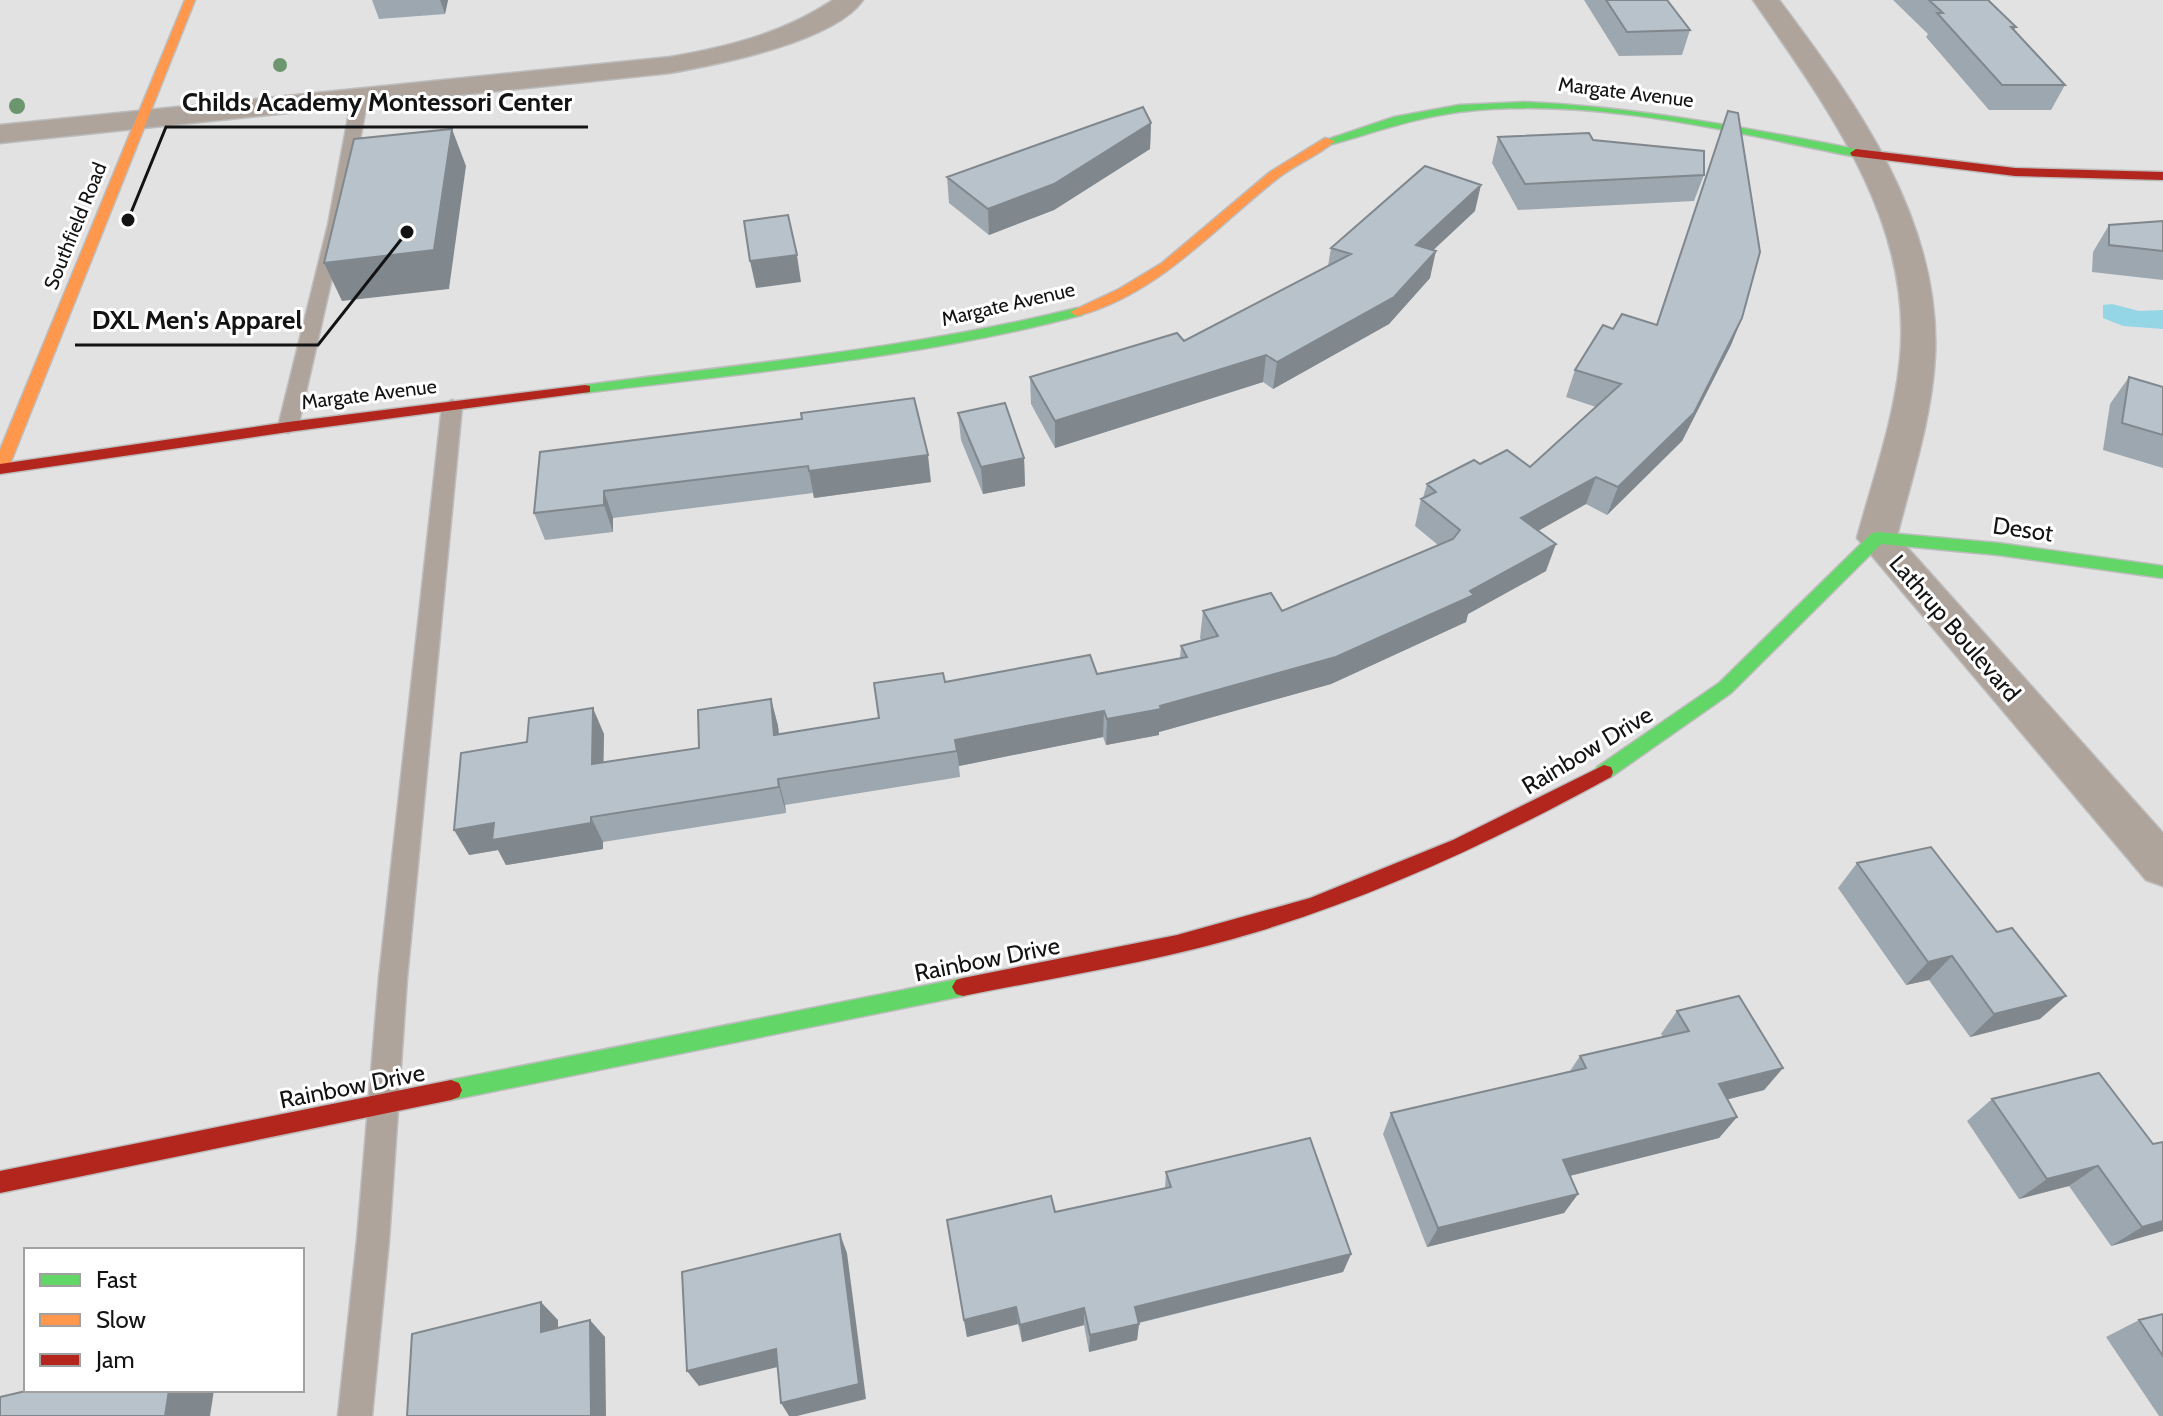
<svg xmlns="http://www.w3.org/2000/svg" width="2163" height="1416" font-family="Cabin,sans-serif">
<rect width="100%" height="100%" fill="#e2e2e2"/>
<path fill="#94d6e5" d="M2112 304 2139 311 2163 310V329L2123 326 2103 318V305Z"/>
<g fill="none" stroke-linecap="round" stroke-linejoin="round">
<defs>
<path id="lane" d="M360 92 368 97 344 225 298 427 288 433 278 427 328 225 352 97Z
M452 400 462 406 407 978 389 1240 372 1416H338L357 1240 379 978 442 406Z"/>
<path id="street" d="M833 0H863C834 42 719 64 670 73L0 143V125L670 57C728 47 784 33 833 0Z
M1753 0H1779C1857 104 1941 220 1935 356 1932 417 1912 477 1897 536L2163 833V886L2146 880 1857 538C1873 479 1894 421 1900 360 1914 222 1827 107 1753 0Z"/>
<path id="fast" d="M1525 102C1638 107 1746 128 1856 149L1862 153 1856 157C1727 131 1591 96 1459 112 1413 118 1373 133 1329 145L1323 141 1394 117 1459 105Z
M1077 308 1084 312 1082 315C920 358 751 372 585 393L578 389 585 385C750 363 916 348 1077 308Z
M1877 532 1998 543 2163 566V578L1998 555 1881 544 1731 693 1611 777H1597L1595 772 1597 767 1719 683 1871 534Z
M963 978 970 980 974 987 970 994 963 996 451 1100 443 1097 440 1090 443 1083 451 1080Z"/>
<path id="slow" d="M185 0H195L8 469 0 474V450Z
M1325 138 1335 141C1319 155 1296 164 1278 178 1214 228 1159 294 1077 316L1070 312 1119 289 1162 263 1270 172Z"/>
<path id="jam" d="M1856 149 2015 168 2163 172V180L2015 176 1852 156 1850 153Z
M585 385 590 386V392L288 432 0 474V464L288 422Z
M1604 765 1611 767 1613 772 1611 777C1498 839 1383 893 1260 931 1163 961 1062 976 963 996L956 994 952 987 956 980 963 978 1177 935 1310 898 1453 840Z
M451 1080 459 1083 462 1090 459 1097 451 1100 0 1193V1171Z"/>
</defs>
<use href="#lane" stroke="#bdbdbd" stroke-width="3"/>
<use href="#street" stroke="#bdbdbd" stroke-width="3"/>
<use href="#fast" stroke="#bdbdbd" stroke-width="3"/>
<use href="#slow" stroke="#bdbdbd" stroke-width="3"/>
<use href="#jam" stroke="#bdbdbd" stroke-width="3"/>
<use href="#lane" fill="#afa49c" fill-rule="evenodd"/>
<use href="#street" fill="#afa49c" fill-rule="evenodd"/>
<use href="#fast" fill="#63d668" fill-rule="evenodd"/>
<use href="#slow" fill="#ff974d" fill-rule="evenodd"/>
<use href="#jam" fill="#b3261e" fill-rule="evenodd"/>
</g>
<g fill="#6c966e">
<circle cx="280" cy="65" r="7"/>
<circle cx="17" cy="106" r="8"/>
</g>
<path fill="#9da7af" d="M372 0H448L445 14 379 19Z
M1584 0H1667L1690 30 1682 55 1619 56Z
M1893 0H1988L2016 27 2014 31 2065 85 2051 110H1989L1926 37 1928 34Z
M1728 111 1742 318 1731 345 1682 441 1607 515 1586 504 1538 531 1546 571 1468 614 1466 622 1331 684 1159 732V735L1106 745 1103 737 959 766 960 777 785 805 786 813 603 842V849L506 865 498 850 469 855 527 742 604 734 603 762 699 748 771 699 778 726 779 734 879 718 945 682 1097 674 1180 659 1181 646 1202 641 1200 638 1203 611H1282L1438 545 1415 526 1421 499 1423 498 1427 484 1480 464 1530 467 1596 407 1566 397 1575 370 1613 329 1656 325Z
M1151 123 1150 149 1054 210 989 235 949 203 947 177Z
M1498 137 1593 140 1704 175 1694 201 1518 210 1492 163Z
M1475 211 1433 250 1430 278 1389 324 1273 389 1263 382 1055 448 1031 404 1030 377 1184 341 1328 266 1331 248Z
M2163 221V280L2092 272 2093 252 2109 225Z
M2129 377 2163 387V468L2103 450 2110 404Z
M958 413 1024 458 1025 486 983 494 961 440Z
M802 419 931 482 814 498 813 493 613 518V532L545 540 534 513Z
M1857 863 2040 1019 1970 1037 1929 980 1906 985 1838 888Z
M1677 1011 1783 1068 1764 1090 1728 1099 1737 1117 1719 1138 1570 1176 1578 1194 1564 1213 1427 1247 1383 1134 1391 1113 1570 1071 1580 1056 1663 1037 1661 1034Z
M1992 1099 2153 1144 2163 1142V1231L2111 1246 2069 1186 2019 1199 1967 1121Z
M1166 1172 1351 1254 1343 1272 1139 1323 1137 1340 1089 1352 1084 1325 1022 1342 1018 1324 967 1337 964 1320 1055 1212 1165 1188Z
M2163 1314V1416H2159L2106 1337 2139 1320Z"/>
<path fill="#80888e" d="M440 0H448L445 14Z
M1151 123 1150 149 1054 210 989 235 988 209Z
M452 129 466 166 449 289 342 301 324 263Z
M1481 185 1475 211 1411 271 1416 245Z
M1436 251 1430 278 1389 324 1273 389 1277 362Z
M797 255 801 282 756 288 750 261Z
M1742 318 1731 345 1682 441 1607 515 1618 487Z
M1266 355 1263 382 1055 448V421Z
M928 455 931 482 814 498 809 471Z
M1024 458 1025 486 983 494 981 467Z
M1596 477 1586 504 1513 545 1521 518Z
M604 491 613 518V532L604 505Z
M1556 544 1546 571 1468 614 1466 622 1331 684 1159 732V735L1106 745 1107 719 1160 706 1470 591Z
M771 699 778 726 781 761 774 735Z
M593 708 604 734 603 790 592 764Z
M1104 711 1103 737 959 766 955 740Z
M778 779 785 805 786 813 779 787Z
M591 817 603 842V849L506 865 498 850 469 855 454 830 494 823Z
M1952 956 1929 980 1906 985 1928 962Z
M2066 996 2040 1019 1970 1037 1994 1014Z
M1783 1068 1764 1090 1702 1106 1719 1084Z
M1737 1117 1719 1138 1549 1181 1563 1160Z
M2098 1166 2069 1186 2019 1199 2047 1179Z
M1578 1194 1564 1213 1427 1247 1438 1228Z
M2163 1221V1231L2111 1246 2142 1227Z
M840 1234 847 1253 866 1399 797 1416H789L781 1403Z
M1351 1254 1343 1272 1133 1324 1135 1307Z
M541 1302 558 1320V1349L541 1332Z
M1016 1307 1018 1324 967 1337 964 1320Z
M1084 1308V1325L1022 1342 1020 1325Z
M590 1320 605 1337 606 1416H591Z
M1139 1324 1137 1340 1089 1352 1090 1335Z
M776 1349 786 1365 699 1386 687 1371Z
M169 1390H214L210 1416H165Z"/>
<path fill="#b7c2cb" stroke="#80888e" stroke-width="2" d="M1606 0H1667L1690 30 1627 32Z
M1929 0H1988L2016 27H2011L2065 85H2002L1937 13H1943Z
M1143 107 1151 123 1054 184 988 209 947 177Z
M1728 111 1738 113 1760 252 1742 318 1694 413 1618 487 1596 477 1521 518 1556 544 1470 591 1474 595 1336 657 1160 706 1161 709 1107 719 1104 711 955 740 957 751 778 779 779 787 591 817V823L492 840 494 823 454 830 461 753 527 742 529 718 593 708 592 764 699 748 698 710 771 699 774 735 879 718 874 683 943 673 945 682 1090 655 1097 674 1187 657 1181 646 1218 636 1203 611 1271 593 1282 611 1453 539 1460 530 1421 499 1436 492 1427 484 1474 460 1480 464 1507 450 1530 467 1621 384 1575 370 1603 325 1613 329 1622 314 1657 325Z
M452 129 434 250 324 263 354 139Z
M1589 133 1593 140 1704 151V175L1525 184 1498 137Z
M1425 166 1481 185 1416 245 1436 251 1394 297 1277 362 1266 355 1055 421 1030 377 1177 333 1184 341 1351 254 1331 248Z
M788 215 797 255 750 261 744 221Z
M2163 221V251L2109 245V225Z
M2129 377 2163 387V435L2122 423Z
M914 398 928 455 809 471 808 466 604 491V505L534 513 540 452 802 419 801 413Z
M1005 403 1024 458 981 467 958 413Z
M1931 847 1997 932 2012 928 2066 996 1994 1014 1952 956 1928 962 1857 863Z
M1739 996 1783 1068 1719 1084 1737 1117 1563 1160 1578 1194 1438 1228 1391 1113 1586 1068 1580 1056 1689 1031 1677 1011Z
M2099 1073 2153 1144 2163 1142V1221L2142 1227 2098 1166 2047 1179 1992 1099Z
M1310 1138 1351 1254 1135 1307 1139 1324 1090 1335 1084 1308 1020 1325 1016 1307 964 1320 947 1220 1051 1196 1055 1212 1171 1187 1166 1172Z
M840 1234 859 1384 781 1403 776 1349 687 1371 682 1272Z
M541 1302V1332L590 1320 591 1416H407L412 1334Z
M2163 1314V1356L2139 1320Z
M30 1390H169L165 1416H0V1397Z"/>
<g text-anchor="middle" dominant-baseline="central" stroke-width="6" stroke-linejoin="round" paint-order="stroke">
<g font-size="20" fill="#131314" stroke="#fff">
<text transform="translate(1626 92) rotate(7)">Margate Avenue</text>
<text transform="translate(75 226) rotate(-68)">Southfield Road</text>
<text transform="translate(1008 304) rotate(-13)">Margate Avenue</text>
<text transform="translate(369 394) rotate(-7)">Margate Avenue</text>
</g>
<g font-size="24" fill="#131314" stroke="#fff">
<text transform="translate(2023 529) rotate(8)">Desot</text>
<text transform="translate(1955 628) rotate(49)">Lathrup Boulevard</text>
<text transform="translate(1587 750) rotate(-31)">Rainbow Drive</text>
<text transform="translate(987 959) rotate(-11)">Rainbow Drive</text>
<text transform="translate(352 1086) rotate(-11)">Rainbow Drive</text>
</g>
</g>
<path fill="none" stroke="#131314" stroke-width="3" d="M128 220L166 127H588M407 232L318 345H75"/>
<g fill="#131314" stroke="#fff" stroke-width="3">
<circle cx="128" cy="220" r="8"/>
<circle cx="407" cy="232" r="8"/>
</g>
<g font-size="26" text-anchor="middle" font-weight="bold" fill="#131314" stroke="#fff" stroke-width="6" stroke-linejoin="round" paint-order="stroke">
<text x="377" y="111">Childs Academy Montessori Center</text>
<text x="197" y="329">DXL Men's Apparel</text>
</g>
<rect x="24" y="1248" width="280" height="144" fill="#ffffff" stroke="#a1a1a1" stroke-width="2"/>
<rect x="40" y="1274" width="40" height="12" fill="#63d668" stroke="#a1a1a1" stroke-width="2"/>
<text x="96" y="1288" font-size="24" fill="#131314">Fast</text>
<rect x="40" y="1314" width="40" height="12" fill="#ff974d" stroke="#a1a1a1" stroke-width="2"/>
<text x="96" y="1328" font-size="24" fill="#131314">Slow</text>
<rect x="40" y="1354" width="40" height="12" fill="#b3261e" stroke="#a1a1a1" stroke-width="2"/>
<text x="96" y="1368" font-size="24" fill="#131314">Jam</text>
</svg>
